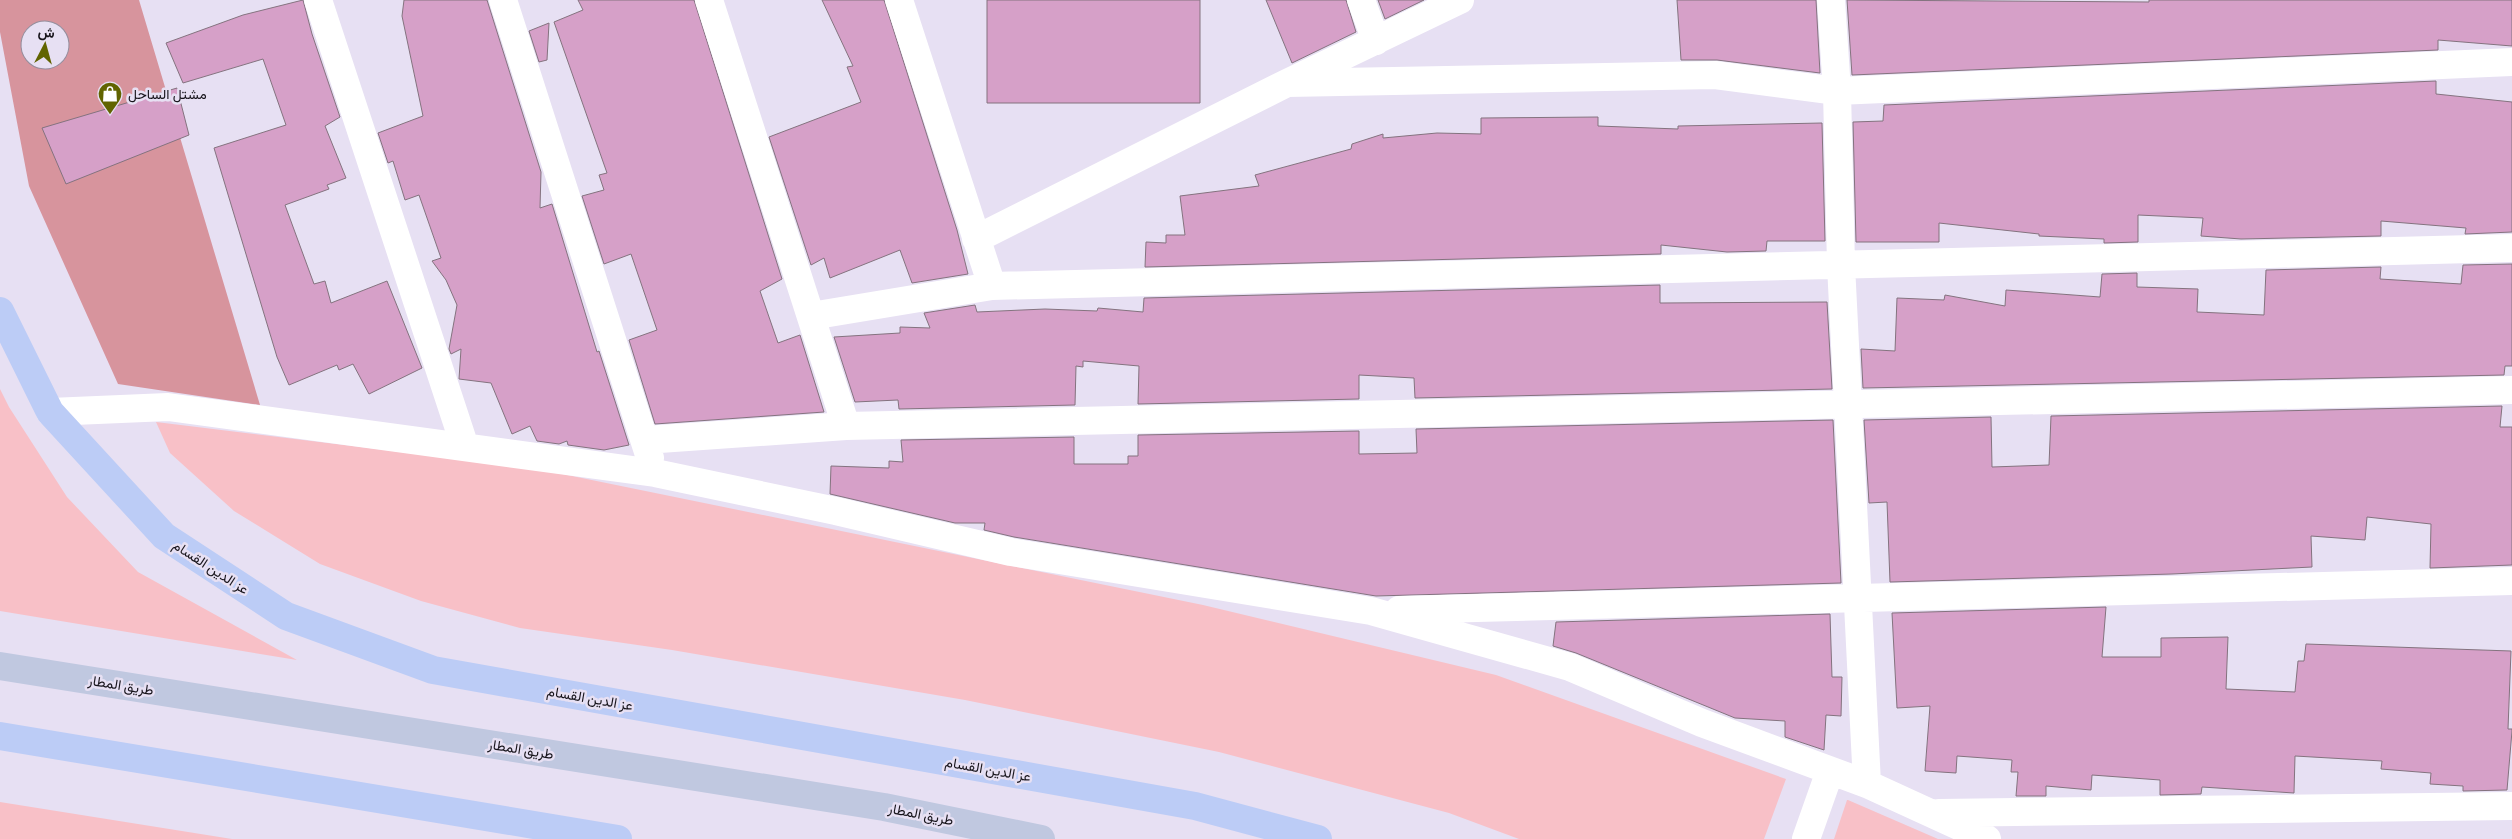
<svg xmlns="http://www.w3.org/2000/svg" width="2512" height="839" font-family="'Roboto Condensed',Vazirmatn,sans-serif">
<rect width="100%" height="100%" fill="#e7e0f3"/>
<path fill="#f8c0c7" d="M0 389 9 407 67 497 138 572 297 660 0 611Z
M156 422 533 468 1203 605 1496 675 1786 779 1764 839H1519L1449 813 1219 752 965 700 672 650 520 628 421 601 320 564 234 511 170 453Z
M1847 800H1848L1938 839H1834Z
M0 802 232 839H0Z"/>
<path fill="#d7949d" fill-rule="evenodd" d="M0 0H139L260 405 118 384 29 186 0 32ZM30 30H60V60H30Z"/>
<path fill="#d6a0c8" stroke="#84737f" d="M303 0 312 34 340 117 325 126 346 178 327 185 329 189 285 205 314 284 325 281 331 303 387 281 422 368 369 394 353 364 339 370 337 365 289 385 277 357 214 148 286 125 263 59 183 83 166 43 243 15Z
M404 0H487L541 172 540 208 552 204 597 352 599 351 629 445 604 450 568 445 567 441 559 444 537 441 530 426 512 434 491 383 459 379 461 349 451 354 449 349 457 305 446 280 432 261 441 258 419 195 405 200 393 161 388 163 378 133 423 116 402 16Z
M578 0H694L782 279 760 291 778 343 800 335 824 412 655 424 629 340 657 330 631 254 604 264 582 196 604 190 599 175 607 173 554 22 583 10Z
M822 0H884L957 230 968 274 912 283 900 250 830 278 824 258 811 265 769 137 861 102 847 67 853 66Z
M987 0H1200V103H987Z
M1266 0H1346L1356 32 1292 63Z
M1378 0H1424L1385 19Z
M1677 0H1816L1820 73 1717 60H1681Z
M1847 0 2149 2V0H2512V46L2438 40V50L1852 75Z
M549 23 547 60 539 62 529 31Z
M2436 81V94L2512 102V232L2465 234 2466 228 2381 221V236L2241 239 2201 236 2203 218 2138 215V242L2104 243V239L2039 236V234L1939 223V242H1856L1853 122 1883 121 1884 105Z
M177 88 189 135 66 184 42 128Z
M1598 117V126L1678 129V126L1822 123 1825 241H1767L1766 251 1727 252 1661 245V254L1145 267 1146 242 1166 243V235H1185L1180 196 1259 186 1255 175 1351 149 1352 144 1383 134V138L1437 133 1481 134V118Z
M2512 264V366H2505L2504 375 1863 388 1861 349 1895 351 1897 298 1944 300 1945 295 2005 306 2006 290 2100 297 2102 274 2137 273V287L2198 289 2197 312 2264 315 2266 270 2381 267 2380 279 2461 284 2463 265Z
M1660 285V303L1827 302 1832 389 1415 398 1414 378 1359 375V399L1138 404 1139 366 1083 361V367L1076 366 1075 405 899 409 898 400 855 402 834 337 900 333V327L930 328 924 313 975 305 977 312 1045 309 1097 311 1098 308 1143 312 1144 298Z
M2502 406 2500 427H2512V565L2430 568 2431 524 2367 517 2365 540 2311 536 2312 567 2172 574 1890 582 1887 502 1869 503 1864 420 1991 417 1992 467 2049 465 2051 416Z
M1833 420 1841 583 1376 596 1014 537 984 530 985 523H955L830 494 831 466 889 468V461L903 462 901 440 1074 437V464H1128V456H1138V435L1359 431V454L1417 453 1416 429Z
M2106 607 2102 657H2161V638L2228 637 2226 689 2295 692 2298 661H2304L2306 644 2511 651 2508 729H2512V731L2507 790 2463 791V786L2430 784 2431 773 2381 769 2382 761 2295 756 2294 793 2202 787 2201 794 2160 795V780L2092 775 2091 790 2046 786V796H2016L2018 772H2011L2012 760 1957 756 1956 773 1925 771 1930 706 1897 708 1892 613Z
M1830 614 1832 677H1842L1841 716 1826 715 1824 750 1785 737V721L1735 718 1576 653 1553 646 1556 622Z"/>
<g fill="none" stroke-linecap="round" stroke-linejoin="round">
<path stroke="#fff" stroke-width="28" d="M318 0 465 447
M503 0 650 458
M709 0 846 426
M899 0 992 286
M1361 0 1376 41
M1831 0 1837 91 1841 265 1867 784
M1287 83 1715 75 1837 91 2512 62
M976 239 1287 83 1460 0
M811 316 992 286 2512 248
M50 412 168 407 655 473 836 511 1011 552 1371 611 1570 667 1702 723 1867 784 1987 839
M645 440 846 426 2512 390
M1399 610 2512 581
M1939 813 2512 806
M1806 839 1830 771"/>
<path stroke="#c0c8e0" stroke-width="28" d="M0 666 884 807 1041 839"/>
<path stroke="#bcccf6" stroke-width="28" d="M0 311 50 412 164 536 286 616 433 670 1195 806 1318 839
M0 736 618 839"/>
</g>
<defs>
<symbol id="shop-pin" viewBox="-11 -11 22 30"><path d="M0 17L-7.5 6A9.5 9.5 0 1 1 7.5 6Z" fill="#616400" stroke="#e7e0f3"/><path d="M-5-2.5h2.3a2.7 3.5 0 0 1 5.4 0H5L5.5 6h-11ZM-1.5-2.5h3a1.5 2.3 0 0 0-3 0Z" fill="#fff"/></symbol>
</defs>
<g fill-rule="evenodd">
<use href="#shop-pin" x="96" y="80" width="28" height="38"/>
</g>
<g text-anchor="middle" dominant-baseline="central" stroke-width="5" stroke-linejoin="round" paint-order="stroke">
<g font-size="14" fill="#17141b" stroke="#e7e0f3" text-anchor="start">
<text x="128" y="94">مشتل الساحل</text>
</g>
<g font-size="14" fill="#17141b" stroke="#e7e0f3">
<text transform="translate(211 567) rotate(33)">عز الدين القسام</text>
<text transform="translate(121 685) rotate(9)">طريق المطار</text>
<text transform="translate(590 698) rotate(10)">عز الدين القسام</text>
<text transform="translate(521 749) rotate(9)">طريق المطار</text>
<text transform="translate(988 769) rotate(10)">عز الدين القسام</text>
<text transform="translate(921 814) rotate(11)">طريق المطار</text>
</g>
</g>
<g transform="translate(45 45) rotate(6)"><circle r="24" fill="#e7e0f3" stroke="#948e9d"/>
<path d="M0-4L9 19L0 12L-9 19Z" fill="#616400"/>
<text y="-8" font-size="14" font-weight="bold" text-anchor="middle" fill="#17141b">ش</text>
</g>
</svg>
